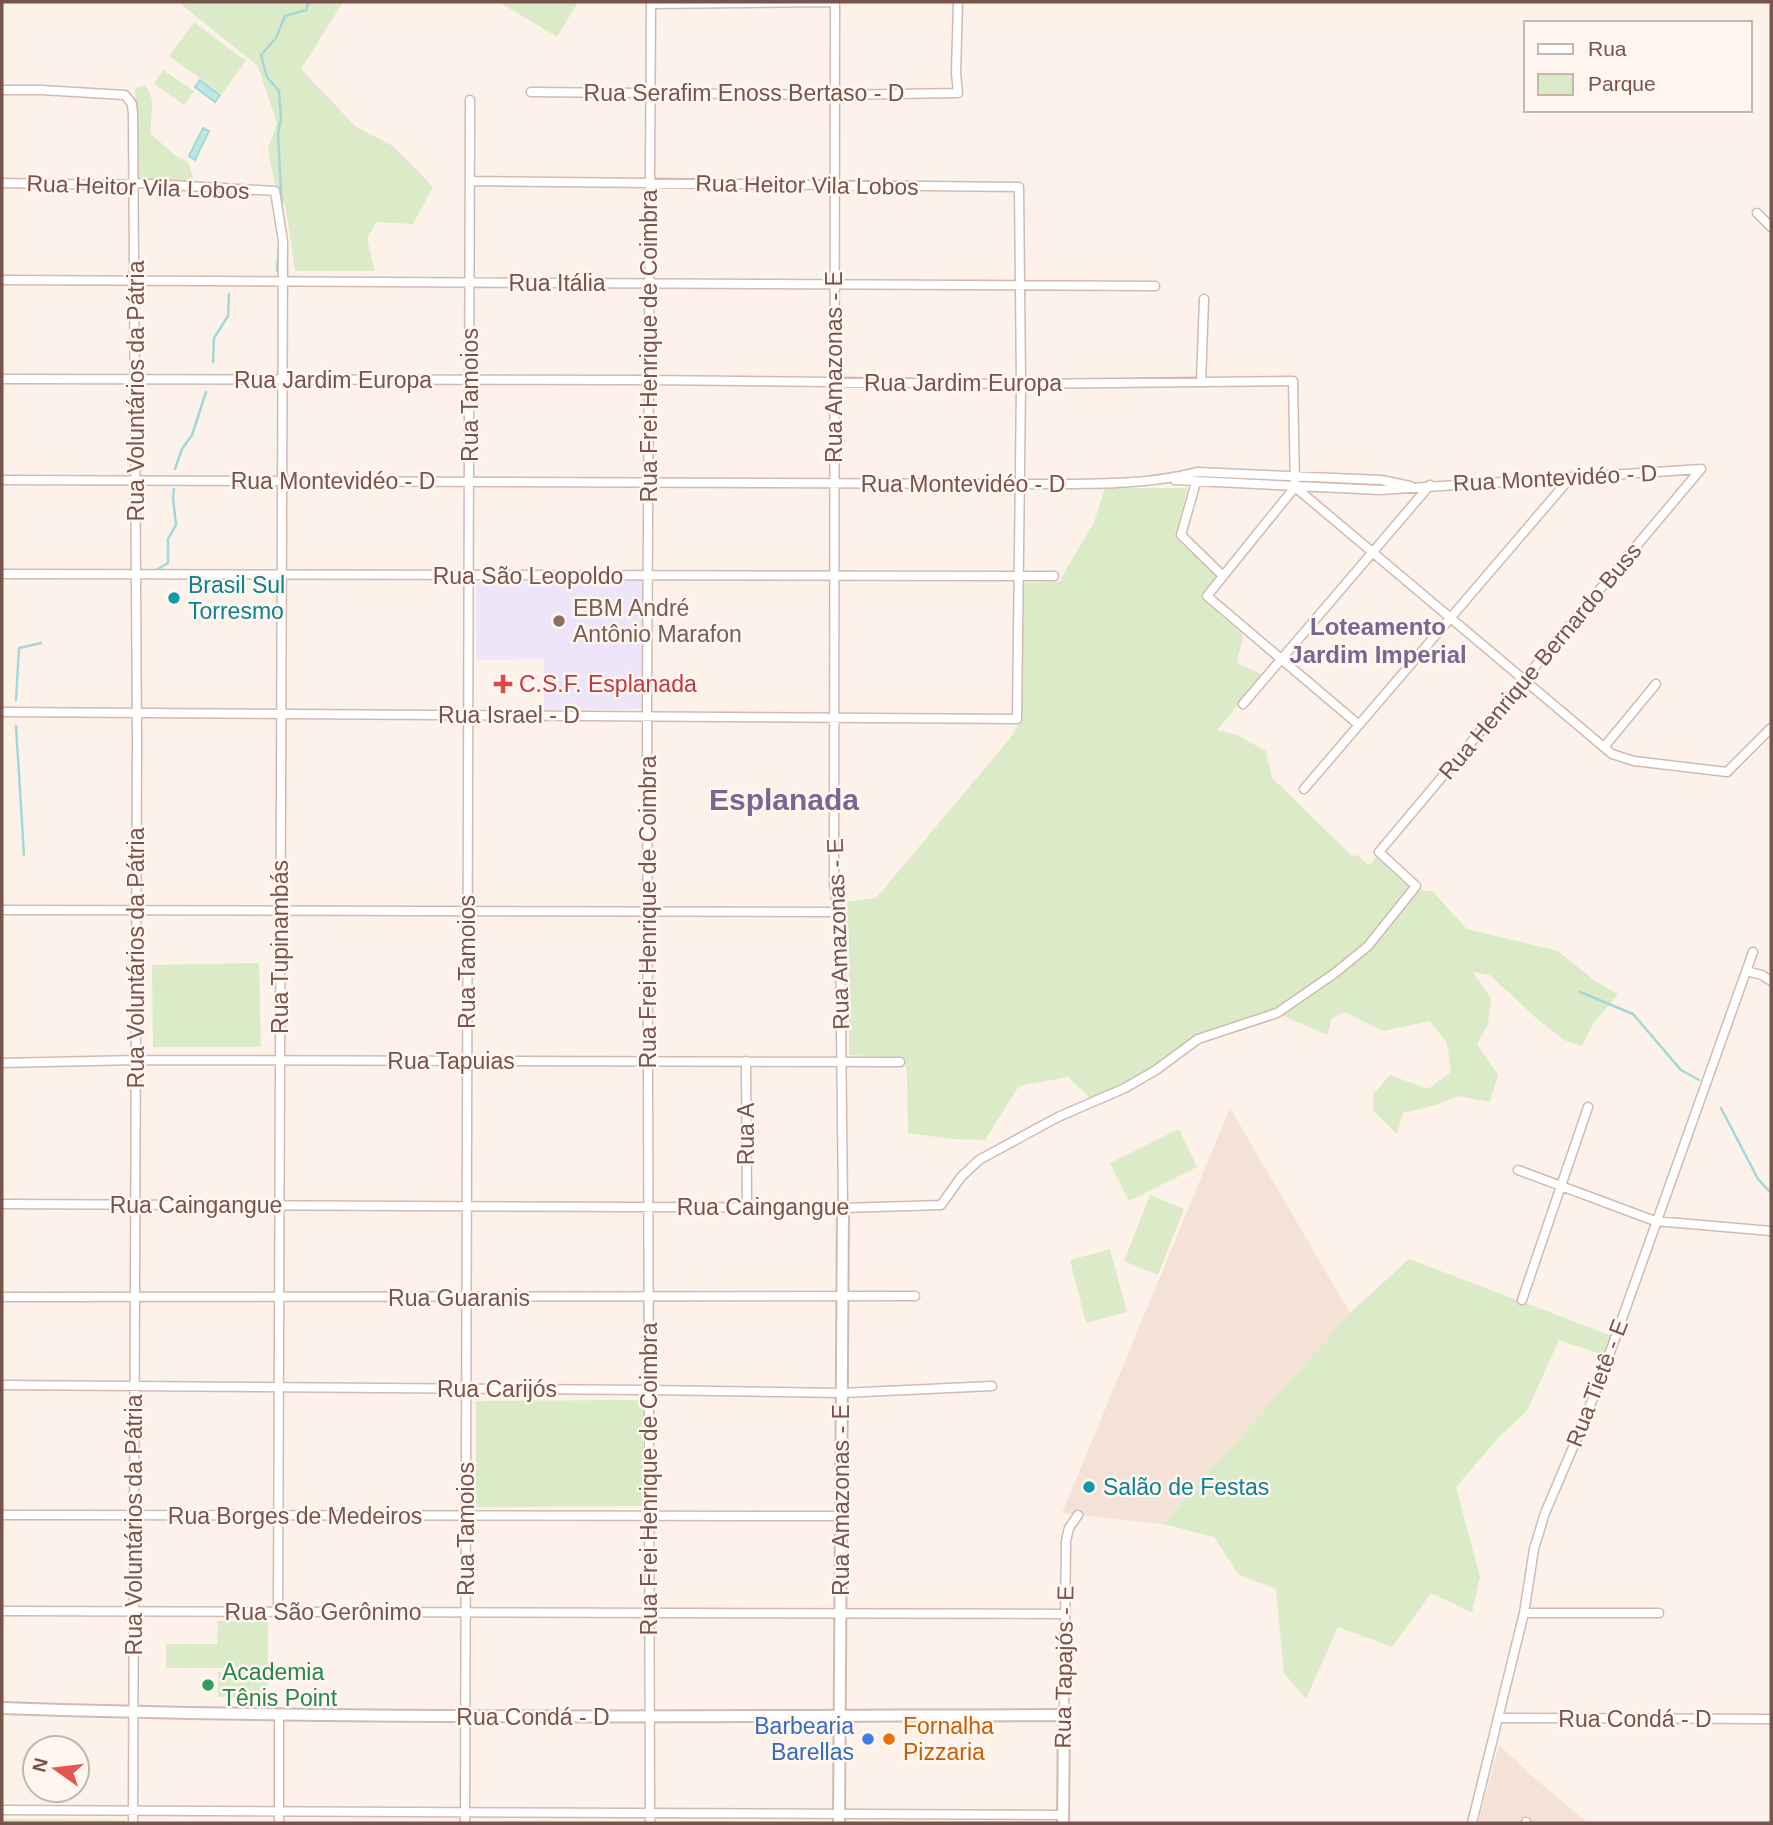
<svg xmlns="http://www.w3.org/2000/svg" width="1773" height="1825" font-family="Arial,sans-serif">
<rect width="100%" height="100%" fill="#fcf2e9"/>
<path fill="#f4e2d7" d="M1230 1108 1350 1313 1163 1524 1062 1513Z
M1499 1745 1532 1776 1588 1823H1478Z"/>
<path fill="#eee5f9" d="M642 581V709L544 710V659L476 660V582Z"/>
<path fill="#dcebc7" d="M178 2H343L301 69 356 127 393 146 433 187 413 224 376 222 367 239 375 271H295L286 209 274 182 268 148 277 124 258 66Z
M499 2H578L557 37Z
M194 22 246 61 222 94 169 56Z
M163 70 194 91 184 105 154 84Z
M145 86C158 99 149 117 151 134L176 156 188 162 195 183 137 180 135 88Z
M1105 488H1187L1175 538 1217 577 1201 598 1243 635 1237 663 1263 675 1217 730 1237 735 1266 751 1272 778 1352 856 1357 855 1369 865 1378 856 1413 890 1432 891 1467 929 1558 951 1595 981 1618 994 1593 1024 1582 1046 1564 1040 1536 1018 1490 975 1473 972 1491 998 1488 1024 1477 1044 1498 1075 1490 1102 1459 1096 1432 1106 1403 1113 1397 1134 1373 1111 1374 1093 1390 1075 1428 1089 1451 1072 1447 1043 1430 1021 1383 1031 1345 1012 1332 1018 1327 1035 1277 1013 1198 1039 1156 1070 1092 1100 1068 1077 1019 1086 985 1140 952 1139 908 1133 907 1075 904 1058 849 1055V976L845 902 876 898 1012 736 1021 719 1024 583 1059 582 1094 522Z
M259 963 261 1047H153L152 965Z
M1179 1129 1197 1167 1129 1201 1110 1163Z
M1150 1195 1184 1209 1158 1275 1124 1261Z
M1110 1249 1127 1312 1086 1323 1070 1260Z
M1409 1259 1612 1336 1606 1356 1559 1340 1527 1411 1499 1437 1456 1487 1480 1577 1472 1613 1431 1593 1392 1647 1338 1627 1306 1699 1284 1673 1276 1589 1238 1574 1214 1537 1163 1524 1350 1313Z
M643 1400V1506L476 1507V1401Z
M218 1621H268V1668H166V1644H217Z
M218 1672H268V1697H218Z
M2 1819 125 1820V1823H2Z"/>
<path fill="#bde7e5" stroke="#a3d8d7" stroke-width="2" d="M200 80 220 95 215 102 195 87Z
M203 128 209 131 195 160 189 156Z"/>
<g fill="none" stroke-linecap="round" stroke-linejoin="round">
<path stroke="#a3d8d7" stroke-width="2.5" d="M282 210 278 134 281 119 279 91 267 77 261 55 276 38 285 16 306 10 309 2
M277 271 279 245
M213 362 214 338 228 316 229 294
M175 469 182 449 192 435 206 392
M158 569 168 563V539L176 525 173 498 174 489
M16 700 19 648 41 643
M16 726 24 855
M1580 992 1633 1014 1681 1070 1699 1080
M1721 1108 1758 1179 1771 1193"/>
<defs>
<path id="minor" d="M835 2 834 883 840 933 843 1208
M651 4 835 2
M2 90H41L125 95 132 104 133 115 137 740 133 1823
M531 92 834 95 958 93 956 73 958 2
M2 183 113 185 135 183 275 191 283 241 278 1612
M1757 213 1771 227
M2 280 1155 286
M2 379 649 380 1021 384 1293 381 1295 487
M1201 382 1204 299
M2 480 1043 484C1095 484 1147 485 1197 472L1381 480 1410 486
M1175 480 1380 490 1701 469
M1196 482 1181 535 1223 576
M1295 487 1612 754 1634 761 1727 772 1771 728
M1295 487 1207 596 1359 725
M2 574 1054 576
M1243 704 1430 485
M2 712 1017 719 1021 384 1019 187 470 181
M1604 747 1656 684
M1304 789 1571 477
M2 910 837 912
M1746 971 1762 975 1771 981
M746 1061 747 1207
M2 1063 136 1060 900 1062
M1518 1170 1655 1221 1771 1231
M2 1204 843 1208 941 1205 961 1177 979 1160 1058 1117 1125 1088 1156 1070 1198 1039 1277 1013 1335 973 1368 946 1416 886 1379 852 1701 469
M2 1297 915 1296
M1522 1300 1588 1107
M2 1385 649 1390 842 1393 992 1386
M2 1515 841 1516
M2 1611 1065 1614
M1524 1613H1659
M1064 1715 1066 1541 1069 1528 1078 1515
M279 1716V1823
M1499 1718 1771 1719
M2 1810 1063 1815
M1526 1822V1823
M465 1823 470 100
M650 1823 647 701 651 2
M1472 1823 1524 1613 1534 1549 1545 1513 1583 1424 1608 1358 1753 952"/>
<path id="tertiary" d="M2 1708C356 1720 710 1716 1064 1715L1063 1823
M839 1823 843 1208"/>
</defs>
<use href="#minor" stroke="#d1bab1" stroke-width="11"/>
<use href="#tertiary" stroke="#d1bab1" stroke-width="14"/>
<use href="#minor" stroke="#fff" stroke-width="8"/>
<use href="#tertiary" stroke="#fff" stroke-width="10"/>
</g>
<g fill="#0f9aa8" stroke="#fff6f0" stroke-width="2.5">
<circle cx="174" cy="598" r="7"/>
<circle cx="1089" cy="1487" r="7"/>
</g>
<circle fill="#8d6e63" stroke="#fff6f0" stroke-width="2.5" cx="559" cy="621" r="7"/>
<path fill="#e0444e" stroke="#fff6f0" stroke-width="2.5" d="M499.5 673.5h7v7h7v7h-7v7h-7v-7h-7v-7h7z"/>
<circle fill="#2e9e5b" stroke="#fff6f0" stroke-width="2.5" cx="208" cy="1685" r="7"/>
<circle fill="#3f7fe0" stroke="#fff6f0" stroke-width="2.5" cx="868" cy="1739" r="7"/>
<circle fill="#e8710a" stroke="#fff6f0" stroke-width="2.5" cx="889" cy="1739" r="7"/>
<g text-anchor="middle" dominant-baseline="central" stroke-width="5" stroke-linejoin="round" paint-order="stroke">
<g font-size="23" fill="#77544c" stroke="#fff6f0">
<text x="744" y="93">Rua Serafim Enoss Bertaso - D</text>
<text transform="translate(807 185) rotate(1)">Rua Heitor Vila Lobos</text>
<text transform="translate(138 187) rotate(2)">Rua Heitor Vila Lobos</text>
<text x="557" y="283">Rua Itália</text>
<text transform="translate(649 346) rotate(-90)">Rua Frei Henrique de Coimbra</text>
<text transform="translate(834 367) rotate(-90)">Rua Amazonas - E</text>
<text x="333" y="380">Rua Jardim Europa</text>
<text x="963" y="383">Rua Jardim Europa</text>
<text transform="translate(136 391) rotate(-90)">Rua Voluntários da Pátria</text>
<text transform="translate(470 395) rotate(-90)">Rua Tamoios</text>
<text transform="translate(1555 478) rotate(-3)">Rua Montevidéo - D</text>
<text x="333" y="481">Rua Montevidéo - D</text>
<text x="963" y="484">Rua Montevidéo - D</text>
<text x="528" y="576">Rua São Leopoldo</text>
<text transform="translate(1540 661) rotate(-50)">Rua Henrique Bernardo Buss</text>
<text x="509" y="715">Rua Israel - D</text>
<text transform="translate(648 912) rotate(-90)">Rua Frei Henrique de Coimbra</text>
<text transform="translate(838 934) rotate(-92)">Rua Amazonas - E</text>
<text transform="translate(280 947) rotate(-90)">Rua Tupinambás</text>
<text transform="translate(136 958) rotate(-90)">Rua Voluntários da Pátria</text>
<text transform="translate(467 962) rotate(-90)">Rua Tamoios</text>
<text x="451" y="1061">Rua Tapuias</text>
<text transform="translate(746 1134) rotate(-90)">Rua A</text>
<text x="196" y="1205">Rua Caingangue</text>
<text x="763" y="1207">Rua Caingangue</text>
<text x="459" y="1298">Rua Guaranis</text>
<text transform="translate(1597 1383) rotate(-69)">Rua Tietê - E</text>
<text x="497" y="1389">Rua Carijós</text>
<text transform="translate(649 1479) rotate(-90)">Rua Frei Henrique de Coimbra</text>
<text transform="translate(841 1500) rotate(-90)">Rua Amazonas - E</text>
<text x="295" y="1516">Rua Borges de Medeiros</text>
<text transform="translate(134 1525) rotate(-90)">Rua Voluntários da Pátria</text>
<text transform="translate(466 1529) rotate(-90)">Rua Tamoios</text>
<text x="323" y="1612">Rua São Gerônimo</text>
<text transform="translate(1064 1667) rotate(-89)">Rua Tapajós - E</text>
<text x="533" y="1717">Rua Condá - D</text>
<text x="1635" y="1719">Rua Condá - D</text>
</g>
<g font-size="23" fill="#0d838f" stroke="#fff6f0" text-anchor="start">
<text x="188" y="585">Brasil Sul<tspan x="188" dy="26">Torresmo</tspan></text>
<text x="1103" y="1487">Salão de Festas</text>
</g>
<g font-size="23" fill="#785e54" stroke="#fff6f0" text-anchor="start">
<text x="573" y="608">EBM André<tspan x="573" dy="26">Antônio Marafon</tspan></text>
</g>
<g font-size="23" fill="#be3a42" stroke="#fff6f0" text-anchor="start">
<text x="519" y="684">C.S.F. Esplanada</text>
</g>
<g font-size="23" fill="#27864d" stroke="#fff6f0" text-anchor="start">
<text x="222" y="1672">Academia<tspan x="222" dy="26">Tênis Point</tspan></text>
</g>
<g font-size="23" fill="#366cbe" stroke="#fff6f0" text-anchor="end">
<text x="854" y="1726">Barbearia<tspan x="854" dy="26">Barellas</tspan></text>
</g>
<g font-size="23" fill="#c56008" stroke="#fff6f0" text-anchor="start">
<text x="903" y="1726">Fornalha<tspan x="903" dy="26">Pizzaria</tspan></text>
</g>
<g font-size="24" font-weight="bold" fill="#7b6593" stroke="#fff6f0">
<text x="1378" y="626">Loteamento<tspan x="1378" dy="28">Jardim Imperial</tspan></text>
</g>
<g font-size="30" font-weight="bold" fill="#7b6593" stroke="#fff6f0">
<text x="784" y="799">Esplanada</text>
</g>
</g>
<rect width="1773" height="1825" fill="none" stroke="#77544c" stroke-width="7"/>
<rect x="1524" y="21" width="228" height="91" fill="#fff6f0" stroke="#c9b5ae" stroke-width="2"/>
<rect x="1538" y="44" width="35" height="10" fill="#ffffff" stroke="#c9b5ae" stroke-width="2"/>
<text x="1588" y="56" font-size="21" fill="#77544c">Rua</text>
<rect x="1538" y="74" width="35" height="21" fill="#dcebc7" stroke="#c9b5ae" stroke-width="2"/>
<text x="1588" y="91" font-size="21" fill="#77544c">Parque</text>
<g transform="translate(56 1769) rotate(284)"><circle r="33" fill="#fff6f0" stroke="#c9b5ae" stroke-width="2"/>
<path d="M0-5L12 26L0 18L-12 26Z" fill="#e45750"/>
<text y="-10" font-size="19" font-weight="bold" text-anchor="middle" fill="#77544c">N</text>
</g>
</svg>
